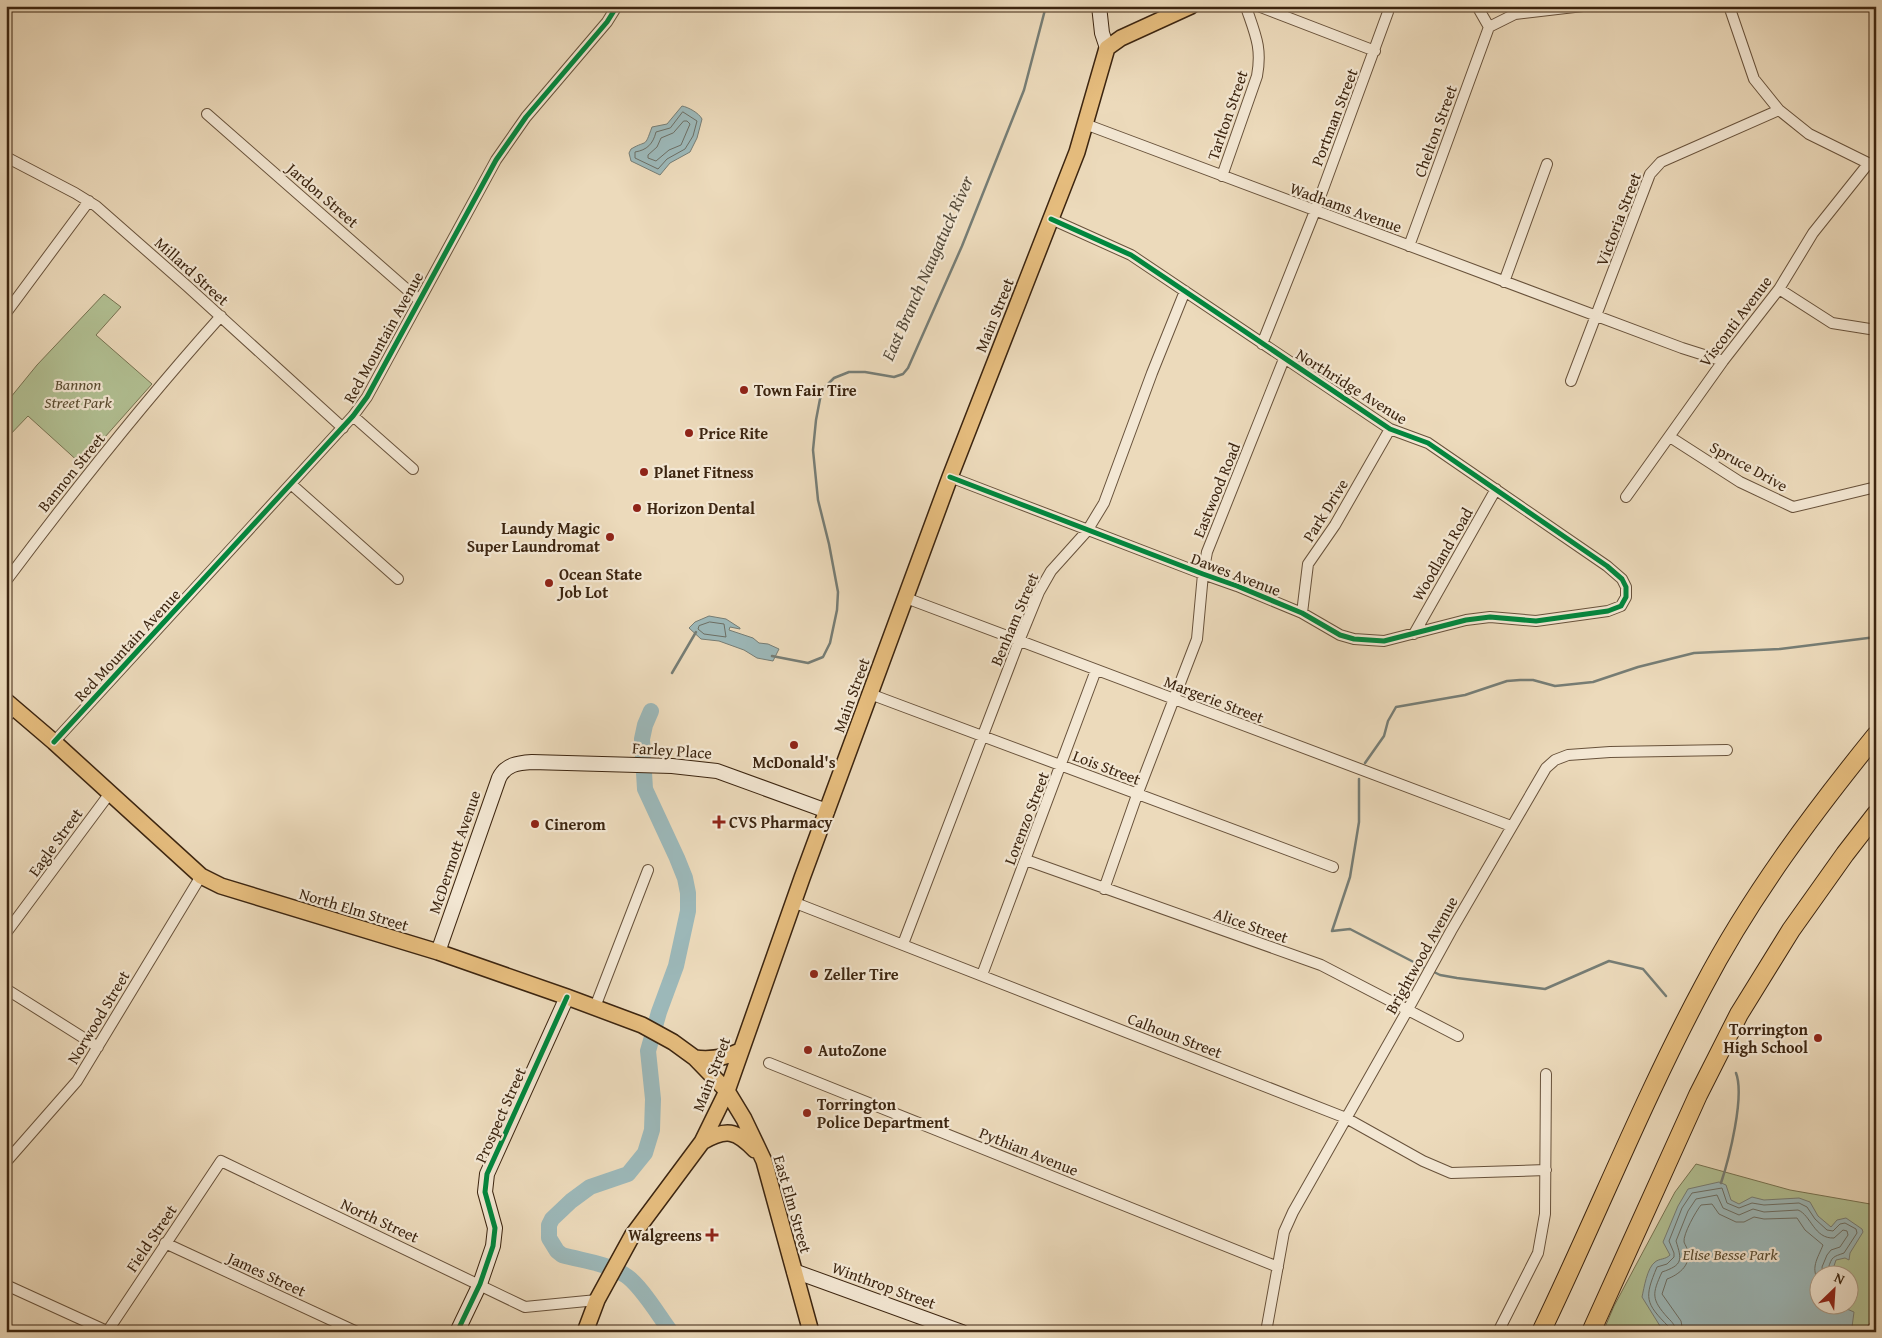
<svg xmlns="http://www.w3.org/2000/svg" width="1882" height="1338" font-family="'Gentium Book Plus',serif">
<rect width="100%" height="100%" fill="#ecdabb"/>
<filter id="stains"><feTurbulence type="fractalNoise" baseFrequency=".004" numOctaves="4"/><feColorMatrix values="0 0 0 0 .2 0 0 0 0 .09 0 0 0 0 .02 0 0 0 .5 -.17"/></filter>
<radialGradient id="worn" r=".72"><stop offset=".6" stop-color="#630" stop-opacity="0"/><stop offset="1" stop-color="#630" stop-opacity=".3"/></radialGradient>
<path fill="#b2c194" stroke="#777352" fill-rule="evenodd" d="M104 294 121 307 96 335 152 384 81 464 28 416 6 439V403L37 365Z
M1696 1164 1790 1190 1876 1205V1315L1863 1332H1603L1614 1306 1675 1192ZM1820 1276H1850V1306H1820Z"/>
<path fill="#9cb8b9" stroke="#767d75" d="M682 106C688 107 699 113 702 119L697 138 690 152 670 163 660 175 631 161 629 153 631 149C648 139 644 149 652 127L667 124Z
M709 616 726 619 740 628V629L730 627 729 630 753 638 759 643 768 644 779 649 773 661 757 658 744 650 719 641 701 639 689 628 695 622Z
M1719 1182 1726 1185 1731 1200 1739 1204 1752 1197 1764 1200 1799 1198 1810 1202 1818 1216 1831 1227 1837 1220 1846 1218 1862 1229 1863 1232 1850 1253 1849 1260 1845 1258 1836 1260 1833 1269 1837 1275 1820 1276V1306H1840L1854 1312 1852 1327 1849 1332H1666L1660 1326 1642 1297C1644 1288 1647 1268 1655 1262 1660 1258 1665 1260 1670 1255L1663 1242 1678 1206 1688 1189Z"/>
<g fill="none" stroke-linecap="round" stroke-linejoin="round">
<path stroke="#6c6e64" stroke-width="1" d="M683 112 697 121 693 136 685 149 667 159 658 169 635 158V152C647 150 653 144 656 132L670 128Z
M684 121H687L690 124 681 145 669 150 656 161 648 158V155L657 147 661 138 673 133Z
M710 622 724 624 726 637 704 634 698 629 699 626Z
M1669 1332V1327C1645 1303 1644 1298 1657 1267L1667 1264 1674 1257V1253L1669 1241 1682 1208 1692 1193 1722 1188 1727 1203 1739 1208 1752 1203 1764 1205 1799 1203 1807 1207 1815 1219 1827 1230 1833 1231 1840 1224 1845 1223 1856 1229 1857 1233 1844 1253C1833 1257 1832 1256 1828 1269L1831 1276
M1676 1332C1675 1325 1673 1323 1668 1318 1651 1299 1652 1294 1662 1272 1683 1265 1682 1260 1676 1241L1688 1211 1696 1199 1717 1195 1723 1208 1739 1215 1753 1209 1764 1212 1798 1210C1811 1215 1814 1239 1834 1238L1843 1230 1847 1231 1848 1235 1840 1247 1831 1250 1827 1255 1822 1267 1823 1276
M1683 1332 1681 1321 1662 1294 1667 1279C1678 1275 1690 1266 1688 1253 1688 1249 1685 1245 1684 1242 1683 1234 1696 1211 1701 1205L1712 1204 1719 1214 1736 1222H1744L1754 1217 1764 1219 1797 1218 1805 1230 1823 1245C1818 1258 1809 1269 1820 1283"/>
<path stroke="#767d75" stroke-width="2.5" d="M772 656 808 663 823 657 830 643 837 610 838 592 829 544 818 500 813 450 816 420 820 399 826 386 834 378 849 372H865L894 377 903 374 908 368 962 246 1024 90 1046 6
M672 673 696 632
M1365 763 1384 736 1388 721 1396 707 1465 695 1507 681 1520 680H1533L1555 686 1593 682 1638 667 1694 653 1780 649 1876 637
M1359 779V822L1350 877 1332 931 1350 929 1427 969
M1432 971 1440 975 1457 978 1545 989 1609 961 1643 969 1666 996
M1721 1183C1729 1159 1745 1096 1736 1073"/>
<path stroke="#9cb8b9" stroke-width="16" d="M651 711 645 725 642 739 645 789 677 858 685 878 688 893V911L676 966 659 1012 648 1051 653 1099 652 1130 645 1153 628 1174 590 1187 571 1201 552 1219 549 1225V1238L557 1251 562 1255C583 1261 606 1263 625 1275 640 1284 659 1316 671 1332"/>
<defs>
<path id="street" d="M1258 6 1375 51
M1477 6 1489 27
M1729 6 1754 79 1779 110 1809 134 1876 167
M1489 27 1515 14 1583 6
M207 114 419 300
M1085 124 1682 348 1723 361
M6 157 75 193 96 206 187 286 343 428
M1222 176 1257 76C1262 49 1256 36 1247 10L1249 6
M1409 246 1489 27
M1504 282 1547 164
M1779 289 1832 323 1876 330
M6 313 89 201
M1262 344 1315 211 1388 12
M1571 381 1650 174 1661 162 1779 110
M353 416 413 469
M1670 437 1740 482 1793 507 1876 487
M950 477 1203 574 1237 586 1302 613 1340 635 1354 639 1384 641 1466 620 1490 617 1536 621 1608 611 1621 606 1626 597V587L1622 579 1607 566 1428 443 1390 429 1131 255 1051 219
M291 484 398 579
M1626 497 1723 361 1779 289 1813 233 1868 164
M6 581C74 490 145 401 221 316
M906 598 1511 826
M1302 613 1308 564 1335 525 1390 429
M1414 634 1496 489
M870 694 1333 867
M6 718 14 708
M54 742 353 416 367 397 496 160 526 117 607 22 617 6
M1026 860 1321 965 1458 1036
M1104 889 1137 795 1197 639 1203 574 1207 552 1284 359
M793 902 1346 1118 1423 1161 1451 1173 1546 1170
M6 933 110 793
M903 944 1019 641 1039 592 1051 571 1087 531 1104 503 1152 373 1185 291
M982 975 1096 670
M6 989 98 1047
M595 1007 648 870
M769 1063 1278 1267
M6 1162 77 1081 201 876
M165 1243 357 1332
M6 1285 109 1332
M107 1332 221 1161 525 1307 597 1300
M1266 1332 1284 1232 1293 1212 1407 1011 1451 931 1546 768 1555 760 1568 755 1610 752 1727 750
M1498 1332 1538 1253 1545 1214 1546 1074
M1871 1332 1876 1325"/>
<path id="secondary" d="M1099 6 1102 33 1107 48
M438 952 499 778C506 764 518 763 532 762L672 766 717 771 827 811
M794 1271 962 1332
M457 1332 480 1284 493 1246 495 1228 485 1192 487 1174 567 997"/>
<path id="primary" d="M6 701 54 742 201 876 221 886 438 952 567 997 642 1025 673 1042 695 1058 727 1091 744 1119 764 1161 811 1332
M695 1058C712 1060 725 1058 740 1051
M702 1142C726 1128 736 1130 755 1150
M585 1332 597 1300 632 1236 702 1142 727 1091 802 878 950 477 1077 152 1107 48 1121 38 1191 6"/>
<path id="highway" d="M1541 1332C1596 1218 1643 1099 1703 987 1750 897 1812 814 1876 735
M1591 1332 1698 1095 1739 1014 1791 930 1845 854 1876 814"/>
</defs>
<use href="#street" stroke="#68523b" stroke-width="12"/>
<use href="#secondary" stroke="#3c2510" stroke-width="16"/>
<use href="#primary" stroke="#3c2510" stroke-width="18"/>
<use href="#highway" stroke="#3c2510" stroke-width="20"/>
<use href="#street" stroke="#f3e7d3" stroke-width="10"/>
<use href="#secondary" stroke="#f3e7d3" stroke-width="14"/>
<use href="#primary" stroke="#e6bd7e" stroke-width="15"/>
<use href="#highway" stroke="#e6bd7e" stroke-width="18"/>
<defs>
<path id="cycleway" d="M950 477 1203 574 1237 586 1302 613 1340 635 1354 639 1384 641 1466 620 1490 617 1536 621 1608 611 1621 606 1626 597V587L1622 579 1607 566 1428 443 1390 429 1131 255 1051 219
M54 742 353 416 367 397 496 160 526 117 607 22 617 6
M457 1332 480 1284 493 1246 495 1228 485 1192 487 1174 567 997"/>
</defs>
<use href="#cycleway" stroke="#f3e7d3" stroke-width="8"/>
<use href="#cycleway" stroke="#00873e" stroke-width="5"/>
</g>
<g fill="#8f2418" stroke="#f3e7d3" stroke-width="2">
<circle cx="744" cy="390" r="5"/>
<circle cx="689" cy="433" r="5"/>
<circle cx="644" cy="472" r="5"/>
<circle cx="637" cy="508" r="5"/>
<circle cx="610" cy="537" r="5"/>
<circle cx="549" cy="583" r="5"/>
<circle cx="794" cy="745" r="5"/>
<path d="M716.5 814.5h5v5h5v5h-5v5h-5v-5h-5v-5h5z"/>
<circle cx="535" cy="824" r="5"/>
<circle cx="814" cy="974" r="5"/>
<circle cx="1818" cy="1038" r="5"/>
<circle cx="808" cy="1050" r="5"/>
<circle cx="807" cy="1113" r="5"/>
<path d="M709.5 1227.5h5v5h5v5h-5v5h-5v-5h-5v-5h5z"/>
</g>
<g text-anchor="middle" dominant-baseline="central" stroke-width="4.5" stroke-linejoin="round" paint-order="stroke">
<g font-size="16" fill="#3c2510" stroke="#f3e7d3">
<text transform="translate(1227 115) rotate(-71)">Tarlton Street</text>
<text transform="translate(1334 117) rotate(-69)">Portman Street</text>
<text transform="translate(1435 131) rotate(-70)">Chelton Street</text>
<text transform="translate(323 195) rotate(41)">Jardon Street</text>
<text transform="translate(1346 207) rotate(20)">Wadhams Avenue</text>
<text transform="translate(1618 219) rotate(-69)">Victoria Street</text>
<text transform="translate(192 271) rotate(42)">Millard Street</text>
<text transform="translate(994 315) rotate(-68)">Main Street</text>
<text transform="translate(1735 321) rotate(-53)">Visconti Avenue</text>
<text transform="translate(383 337) rotate(-61)">Red Mountain Avenue</text>
<text transform="translate(1352 386) rotate(32)">Northridge Avenue</text>
<text transform="translate(1749 466) rotate(29)">Spruce Drive</text>
<text transform="translate(71 472) rotate(-51)">Bannon Street</text>
<text transform="translate(1216 490) rotate(-68)">Eastwood Road</text>
<text transform="translate(1325 510) rotate(-58)">Park Drive</text>
<text transform="translate(1442 554) rotate(-60)">Woodland Road</text>
<text transform="translate(1236 574) rotate(21)">Dawes Avenue</text>
<text transform="translate(1014 619) rotate(-67)">Benham Street</text>
<text transform="translate(127 645) rotate(-47)">Red Mountain Avenue</text>
<text transform="translate(851 695) rotate(-70)">Main Street</text>
<text transform="translate(1214 699) rotate(21)">Margerie Street</text>
<text transform="translate(672 750) rotate(4)">Farley Place</text>
<text transform="translate(1107 767) rotate(21)">Lois Street</text>
<text transform="translate(1026 818) rotate(-69)">Lorenzo Street</text>
<text transform="translate(55 842) rotate(-54)">Eagle Street</text>
<text transform="translate(454 852) rotate(-71)">McDermott Avenue</text>
<text transform="translate(354 909) rotate(17)">North Elm Street</text>
<text transform="translate(1251 925) rotate(19)">Alice Street</text>
<text transform="translate(1421 955) rotate(-61)">Brightwood Avenue</text>
<text transform="translate(98 1017) rotate(-59)">Norwood Street</text>
<text transform="translate(1175 1035) rotate(21)">Calhoun Street</text>
<text transform="translate(711 1074) rotate(-69)">Main Street</text>
<text transform="translate(500 1115) rotate(-66)">Prospect Street</text>
<text transform="translate(1029 1151) rotate(22)">Pythian Avenue</text>
<text transform="translate(793 1204) rotate(74)">East Elm Street</text>
<text transform="translate(380 1220) rotate(25)">North Street</text>
<text transform="translate(151 1238) rotate(-56)">Field Street</text>
<text transform="translate(267 1274) rotate(25)">James Street</text>
<text transform="translate(884 1285) rotate(20)">Winthrop Street</text>
</g>
<g font-size="16" font-style="italic" fill="#5a4c31" stroke="#f3e7d3">
<text x="78" y="384">Bannon<tspan x="78" dy="18">Street Park</tspan></text>
<text x="1730" y="1254">Elise Besse Park</text>
</g>
<g font-size="16" font-weight="bold" fill="#3c2510" stroke="#f3e7d3" text-anchor="start">
<text x="754" y="390">Town Fair Tire</text>
<text x="699" y="433">Price Rite</text>
<text x="654" y="472">Planet Fitness</text>
<text x="647" y="508">Horizon Dental</text>
<text x="600" y="528" text-anchor="end">Laundy Magic<tspan x="600" dy="18">Super Laundromat</tspan></text>
<text x="559" y="574">Ocean State<tspan x="559" dy="18">Job Lot</tspan></text>
<text x="794" y="762" text-anchor="middle">McDonald's</text>
<text x="729" y="822">CVS Pharmacy</text>
<text x="545" y="824">Cinerom</text>
<text x="824" y="974">Zeller Tire</text>
<text x="1808" y="1029" text-anchor="end">Torrington<tspan x="1808" dy="18">High School</tspan></text>
<text x="818" y="1050">AutoZone</text>
<text x="817" y="1104">Torrington<tspan x="817" dy="18">Police Department</tspan></text>
<text x="702" y="1235" text-anchor="end">Walgreens</text>
</g>
<g font-size="18" font-style="italic" fill="#544a3a" stroke="#f3e7d3">
<text transform="translate(927 268) rotate(-66)">East Branch Naugatuck River</text>
</g>
</g>
<rect width="1882" height="1338" fill="none" stroke="#ecdabb" stroke-width="25"/>
<rect x="8" y="8" width="1867" height="1323" fill="none" stroke="#3c2510" stroke-width="2.5"/>
<rect x="12" y="12" width="1857" height="1313" fill="none" stroke="#3c2510"/>
<g transform="translate(1834 1290) rotate(25)"><circle r="24" fill="#f3e7d3" stroke="#aa9985"/>
<path d="M0-4L9 19L0 12L-9 19Z" fill="#8f2418"/>
<text y="-8" font-size="14" font-weight="bold" text-anchor="middle" fill="#3c2510">N</text>
</g>
<rect width="100%" height="100%" filter="url(#stains)"/>
<rect width="100%" height="100%" fill="url(#worn)"/>
</svg>
